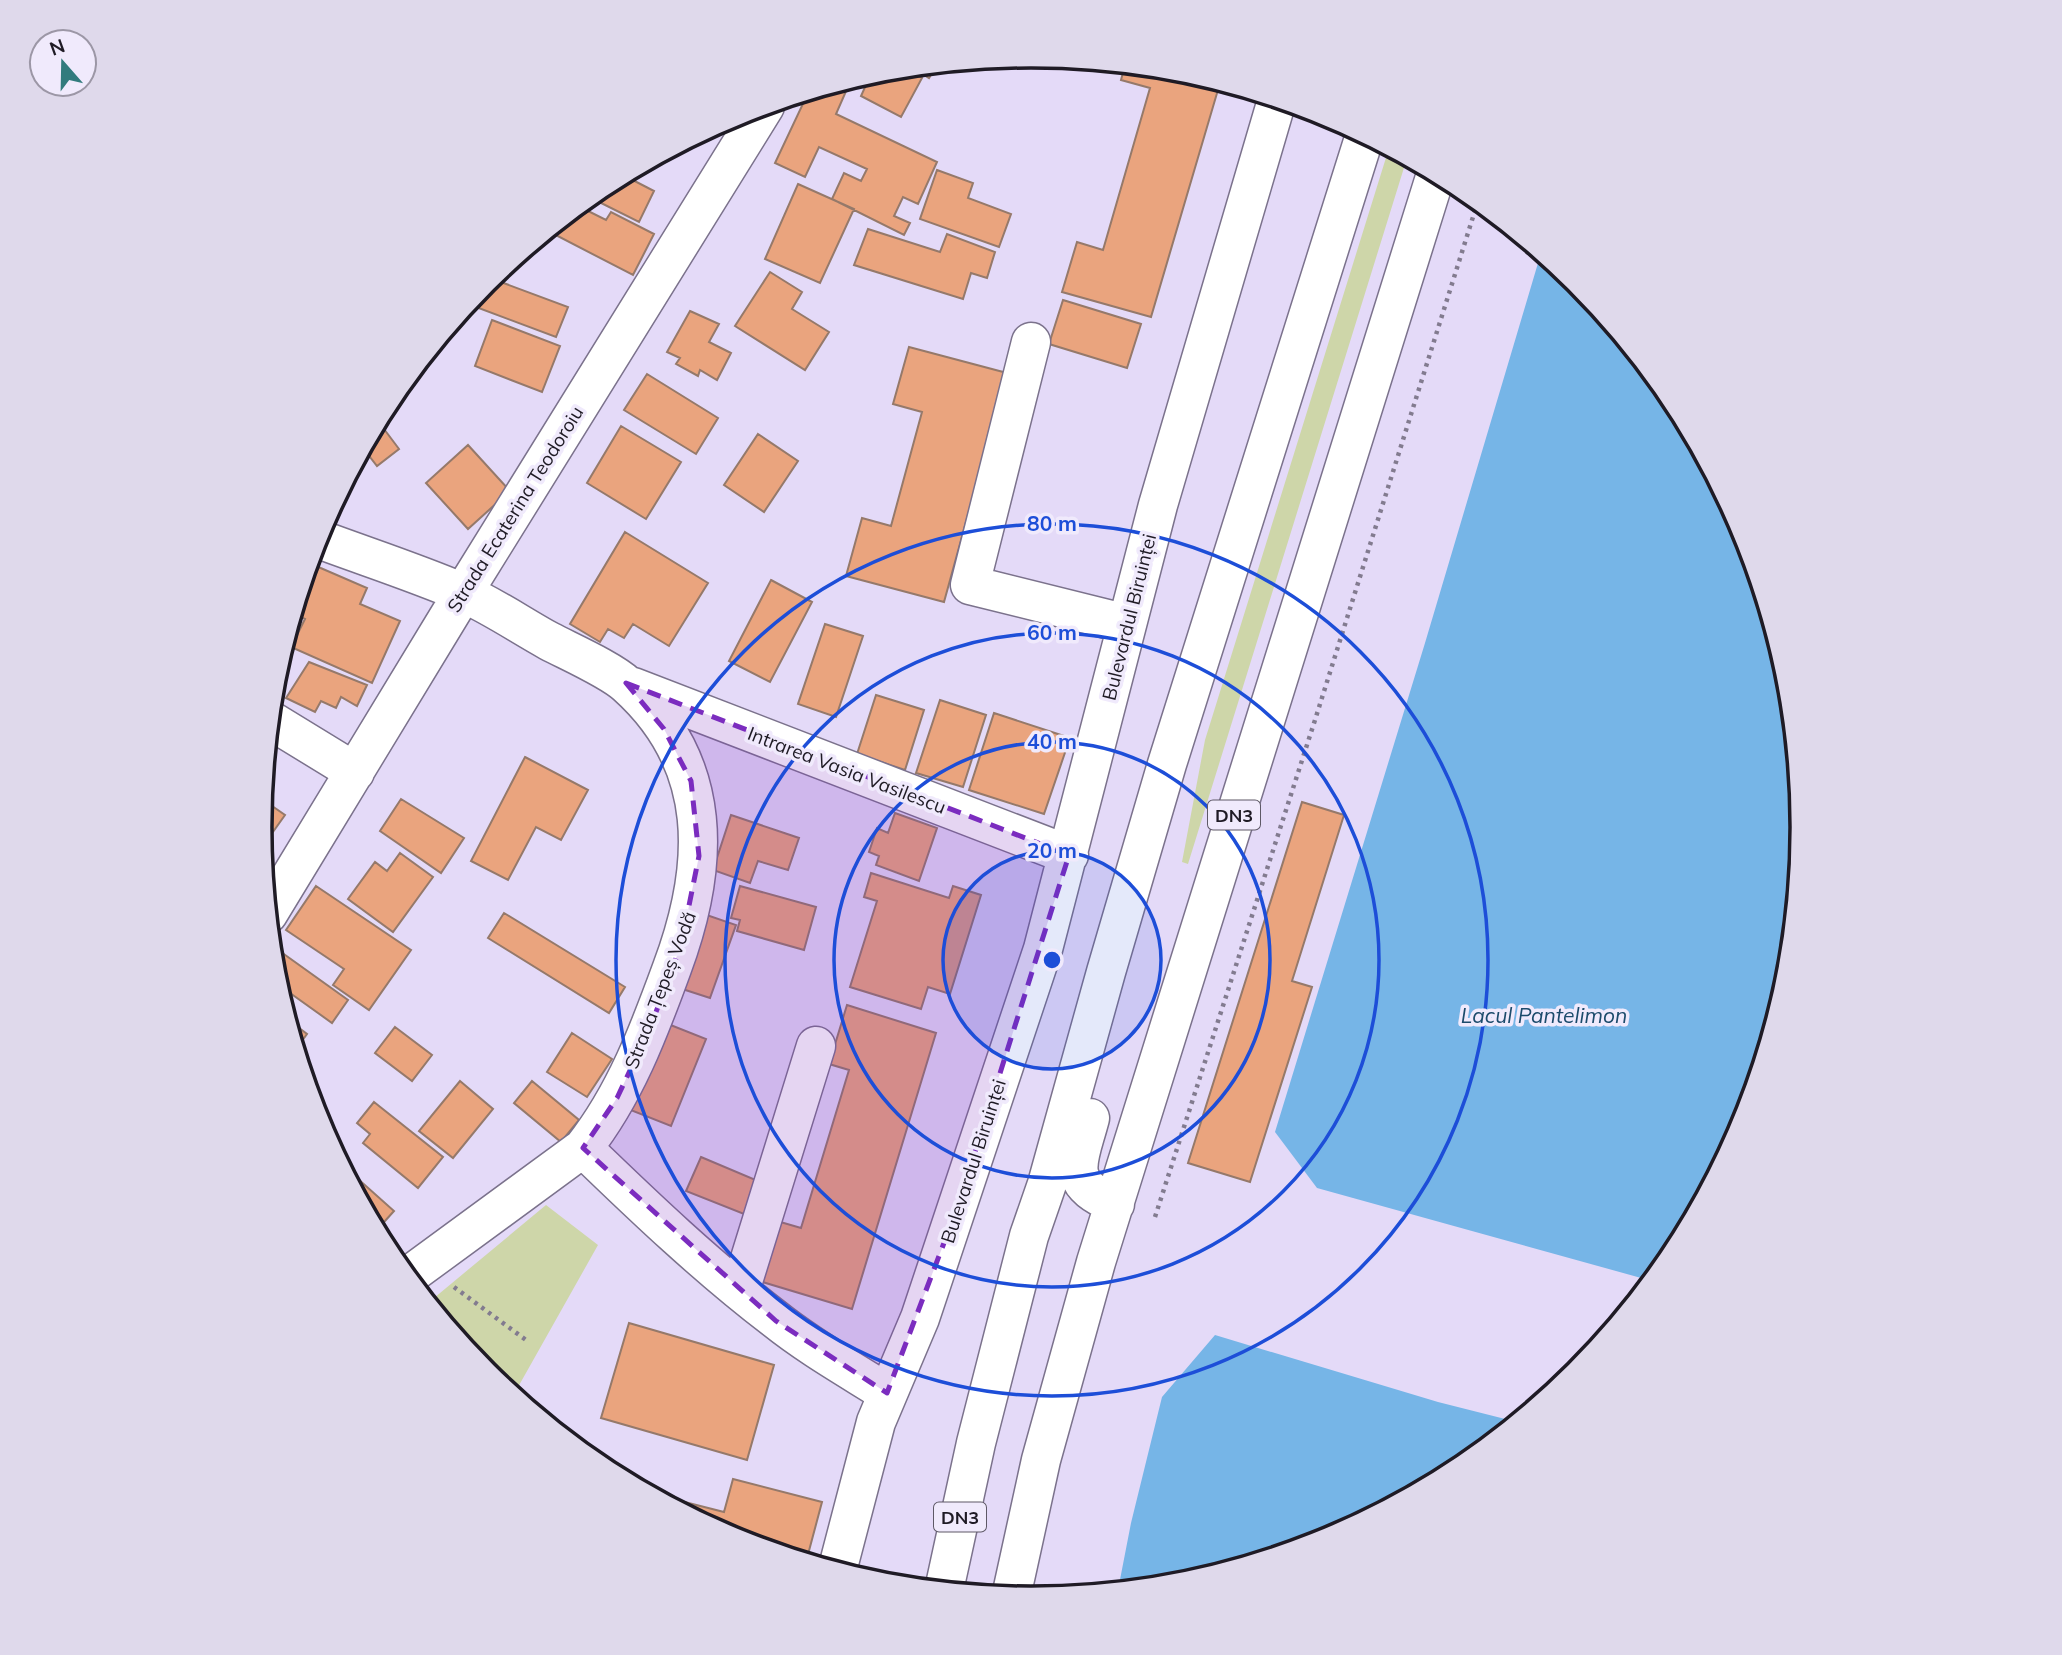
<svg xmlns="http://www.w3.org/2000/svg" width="2062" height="1655" font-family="Mulish,sans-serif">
<rect width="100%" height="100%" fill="#e4daf8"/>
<path fill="#ced6a9" d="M1389 148 1407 158 1188 864 1182 862 1205 740Z
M546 1205 598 1245 513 1396 485 1373 428 1303Z"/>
<path fill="#76b5e7" d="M1541 253 1577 282 1673 399 1744 533 1788 677 1802 828 1788 978 1744 1123 1672 1256 1652 1281 1317 1188 1275 1132 1425 643Z
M1215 1335 1438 1402 1517 1422 1459 1469 1326 1540 1181 1584 1118 1590 1131 1523 1162 1397Z"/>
<path fill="#eaa47e" stroke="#95796a" stroke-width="2" d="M937 65 929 78 913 68Z
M1125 65 1182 71 1220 83 1151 317 1062 292 1077 242 1103 250 1150 88 1121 80Z
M904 68 922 78 901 117 861 96 866 85 854 79 881 71Z
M837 84 847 89 836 114 937 162 918 204 903 197 894 216 910 223 904 235 832 199 844 173 861 181 867 169 819 147 805 177 775 163 808 93Z
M937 170 973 183 968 198 1011 214 999 247 920 219Z
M623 175 654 191 639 222 589 197 603 186Z
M798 184 854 209 820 283 765 259Z
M578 206 606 220 611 212 654 234 633 275 548 231Z
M868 229 940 252 947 234 995 252 987 278 971 273 963 299 854 265Z
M770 272 802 292 792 309 829 332 805 370 735 326Z
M490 278 568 307 556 337 468 304Z
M1063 300 1141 324 1127 368 1049 344Z
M690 311 719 324 709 342 731 353 717 380 700 370 698 376 676 364 680 358 667 352Z
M492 320 560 346 542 392 475 366Z
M909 347 1007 373 944 602 846 576 862 518 891 526 922 412 893 404Z
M647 374 718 418 696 454 624 410Z
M378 421 399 449 377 466 363 448Z
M621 426 681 462 646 519 587 483Z
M758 434 798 461 764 512 724 485Z
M468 445 510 491 468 529 426 483Z
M625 532 708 583 669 646 633 624 624 638 608 629 600 642 570 624Z
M316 566 367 588 360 604 400 621 372 683 291 647 305 619 294 614Z
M771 580 812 602 770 682 729 661Z
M825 624 863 636 836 717 798 704Z
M309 662 367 685 357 706 341 697 336 708 321 701 315 712 286 698Z
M876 695 924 710 905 770 857 754Z
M940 700 986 715 963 787 916 773Z
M994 713 1070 738 1044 814 969 790Z
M525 757 588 790 561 840 536 827 508 880 471 861Z
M262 799 285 815 268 839 260 834Z
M401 799 464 838 441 873 380 831Z
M1302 802 1344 815 1292 981 1312 987 1250 1182 1188 1163Z
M895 813 937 828 919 881 876 865 879 856 869 852 877 828 888 833Z
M731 815 799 838 788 870 758 861 750 883 713 870Z
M400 853 433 877 393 932 348 899 375 862 387 871Z
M871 873 949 898 953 886 981 895 950 994 928 987 921 1009 850 987 877 901 864 897Z
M316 886 411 950 369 1010 333 985 344 969 286 930Z
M740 886 816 907 804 950 737 931 740 920 731 918Z
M695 911 736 925 710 998 670 985Z
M504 913 625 987 609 1013 488 938Z
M281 952 348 1000 332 1023 276 983 273 964Z
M847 1005 936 1033 852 1309 759 1281 777 1221 801 1228 849 1070 829 1064Z
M286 1018 307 1034 296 1049Z
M663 1022 706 1039 671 1126 628 1109Z
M395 1027 432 1055 412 1081 375 1053Z
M572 1033 612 1059 587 1097 547 1072Z
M460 1081 493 1109 453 1158 419 1131Z
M532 1081 579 1120 561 1142 514 1103Z
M374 1102 443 1157 418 1188 363 1143 370 1134 357 1123Z
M701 1157 758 1181 744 1214 686 1191Z
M339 1162 394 1211 376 1231Z
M629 1323 774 1365 747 1460 601 1418Z
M733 1479 822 1502 806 1562 735 1540 664 1502 665 1497 724 1512Z"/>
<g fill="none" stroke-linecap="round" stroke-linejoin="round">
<defs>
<path id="minor" d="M1031 342 970 585 1127 624
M316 538C364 556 414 572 461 592 491 605 520 625 549 641 570 652 611 670 627 685 715 764 710 866 672 968 649 1031 625 1095 583 1148L407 1277
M633 687 1069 855
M270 720 355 772
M268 914 463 593 765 106
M583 1148C645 1208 707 1267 775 1319 810 1347 849 1369 887 1393
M740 1291 816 1046
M837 1571 876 1422 920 1318 1043 949 1158 505 1277 100"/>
<path id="major" d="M1090 1118C1078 1164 1063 1182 1115 1204
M944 1590 976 1443 1029 1236 1047 1184 1106 972 1167 764 1365 135
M1011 1597 1041 1460 1096 1262 1436 174"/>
</defs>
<use href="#minor" stroke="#7b728c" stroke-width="41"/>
<use href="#major" stroke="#7b728c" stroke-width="41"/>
<path stroke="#827b8f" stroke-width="4.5" stroke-dasharray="3.5 5" stroke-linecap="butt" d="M1155 1217 1315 720 1478 201
M454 1287 526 1340"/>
<use href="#minor" stroke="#fff" stroke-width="38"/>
<use href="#major" stroke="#fff" stroke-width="38"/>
</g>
<path fill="#7b2cbf" fill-opacity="0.2" stroke="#7b2cbf" stroke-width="5" stroke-dasharray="14 9" stroke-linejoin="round" d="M626 683 1069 855 958 1206 887 1393 776 1321 583 1148 617 1098 650 1028 681 945 699 856 691 781 664 729Z"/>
<circle cx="1052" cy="960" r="109" fill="#1d4ed8" fill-opacity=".12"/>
<g fill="none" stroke="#1d4ed8" stroke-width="3.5">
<circle cx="1052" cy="960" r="109"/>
<circle cx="1052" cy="960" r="218"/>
<circle cx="1052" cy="960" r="327"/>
<circle cx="1052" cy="960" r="436"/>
</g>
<g text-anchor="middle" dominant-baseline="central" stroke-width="7" stroke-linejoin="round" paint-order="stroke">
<g fill="#f0eafc" stroke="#5e5966" stroke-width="2">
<rect x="1208" y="800.5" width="52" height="29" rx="5"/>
<rect x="934" y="1502.5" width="52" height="29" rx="5"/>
</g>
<g font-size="18" font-weight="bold" fill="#1f1b25">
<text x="1234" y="815">DN3</text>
<text x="960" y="1517">DN3</text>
</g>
<g font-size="19" fill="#1f1b25" stroke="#f0eafc">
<text transform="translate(515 509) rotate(-58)">Strada Ecaterina Teodoroiu</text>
<text transform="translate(1129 617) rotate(-76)">Bulevardul Biruinței</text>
<text transform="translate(847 770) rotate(21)">Intrarea Vasia Vasilescu</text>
<text transform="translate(660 990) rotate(-69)">Strada Țepeș Vodă</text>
<text transform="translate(973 1161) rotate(-72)">Bulevardul Biruinței</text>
</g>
<g font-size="21" font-style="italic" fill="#1c4b6c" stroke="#f0eafc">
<text x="1544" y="1015">Lacul Pantelimon</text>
</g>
</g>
<path d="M0 0H2062V1655H0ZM272 827a759 759 0 1 1 1518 0a759 759 0 1 1-1518 0Z" fill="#dfd9eb" fill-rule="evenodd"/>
<path fill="none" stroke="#1f1b25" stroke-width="3.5" d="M272 827a759 759 0 1 1 1518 0a759 759 0 1 1-1518 0Z"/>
<circle cx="1052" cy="960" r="10" fill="#1d4ed8" stroke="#f0eafc" stroke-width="3.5"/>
<g font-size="21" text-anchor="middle" font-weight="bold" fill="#1d4ed8" stroke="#f0eafc" stroke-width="7" stroke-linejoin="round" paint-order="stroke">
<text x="1052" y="531">80 m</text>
<text x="1052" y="640">60 m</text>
<text x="1052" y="749">40 m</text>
<text x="1052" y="858">20 m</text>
</g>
<g transform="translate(63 63) rotate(340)"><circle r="33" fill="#f0eafc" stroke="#9c97a6" stroke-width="2"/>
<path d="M0-5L12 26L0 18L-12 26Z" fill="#327b7d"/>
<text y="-10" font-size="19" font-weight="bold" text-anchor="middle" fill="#1f1b25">N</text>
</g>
</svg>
